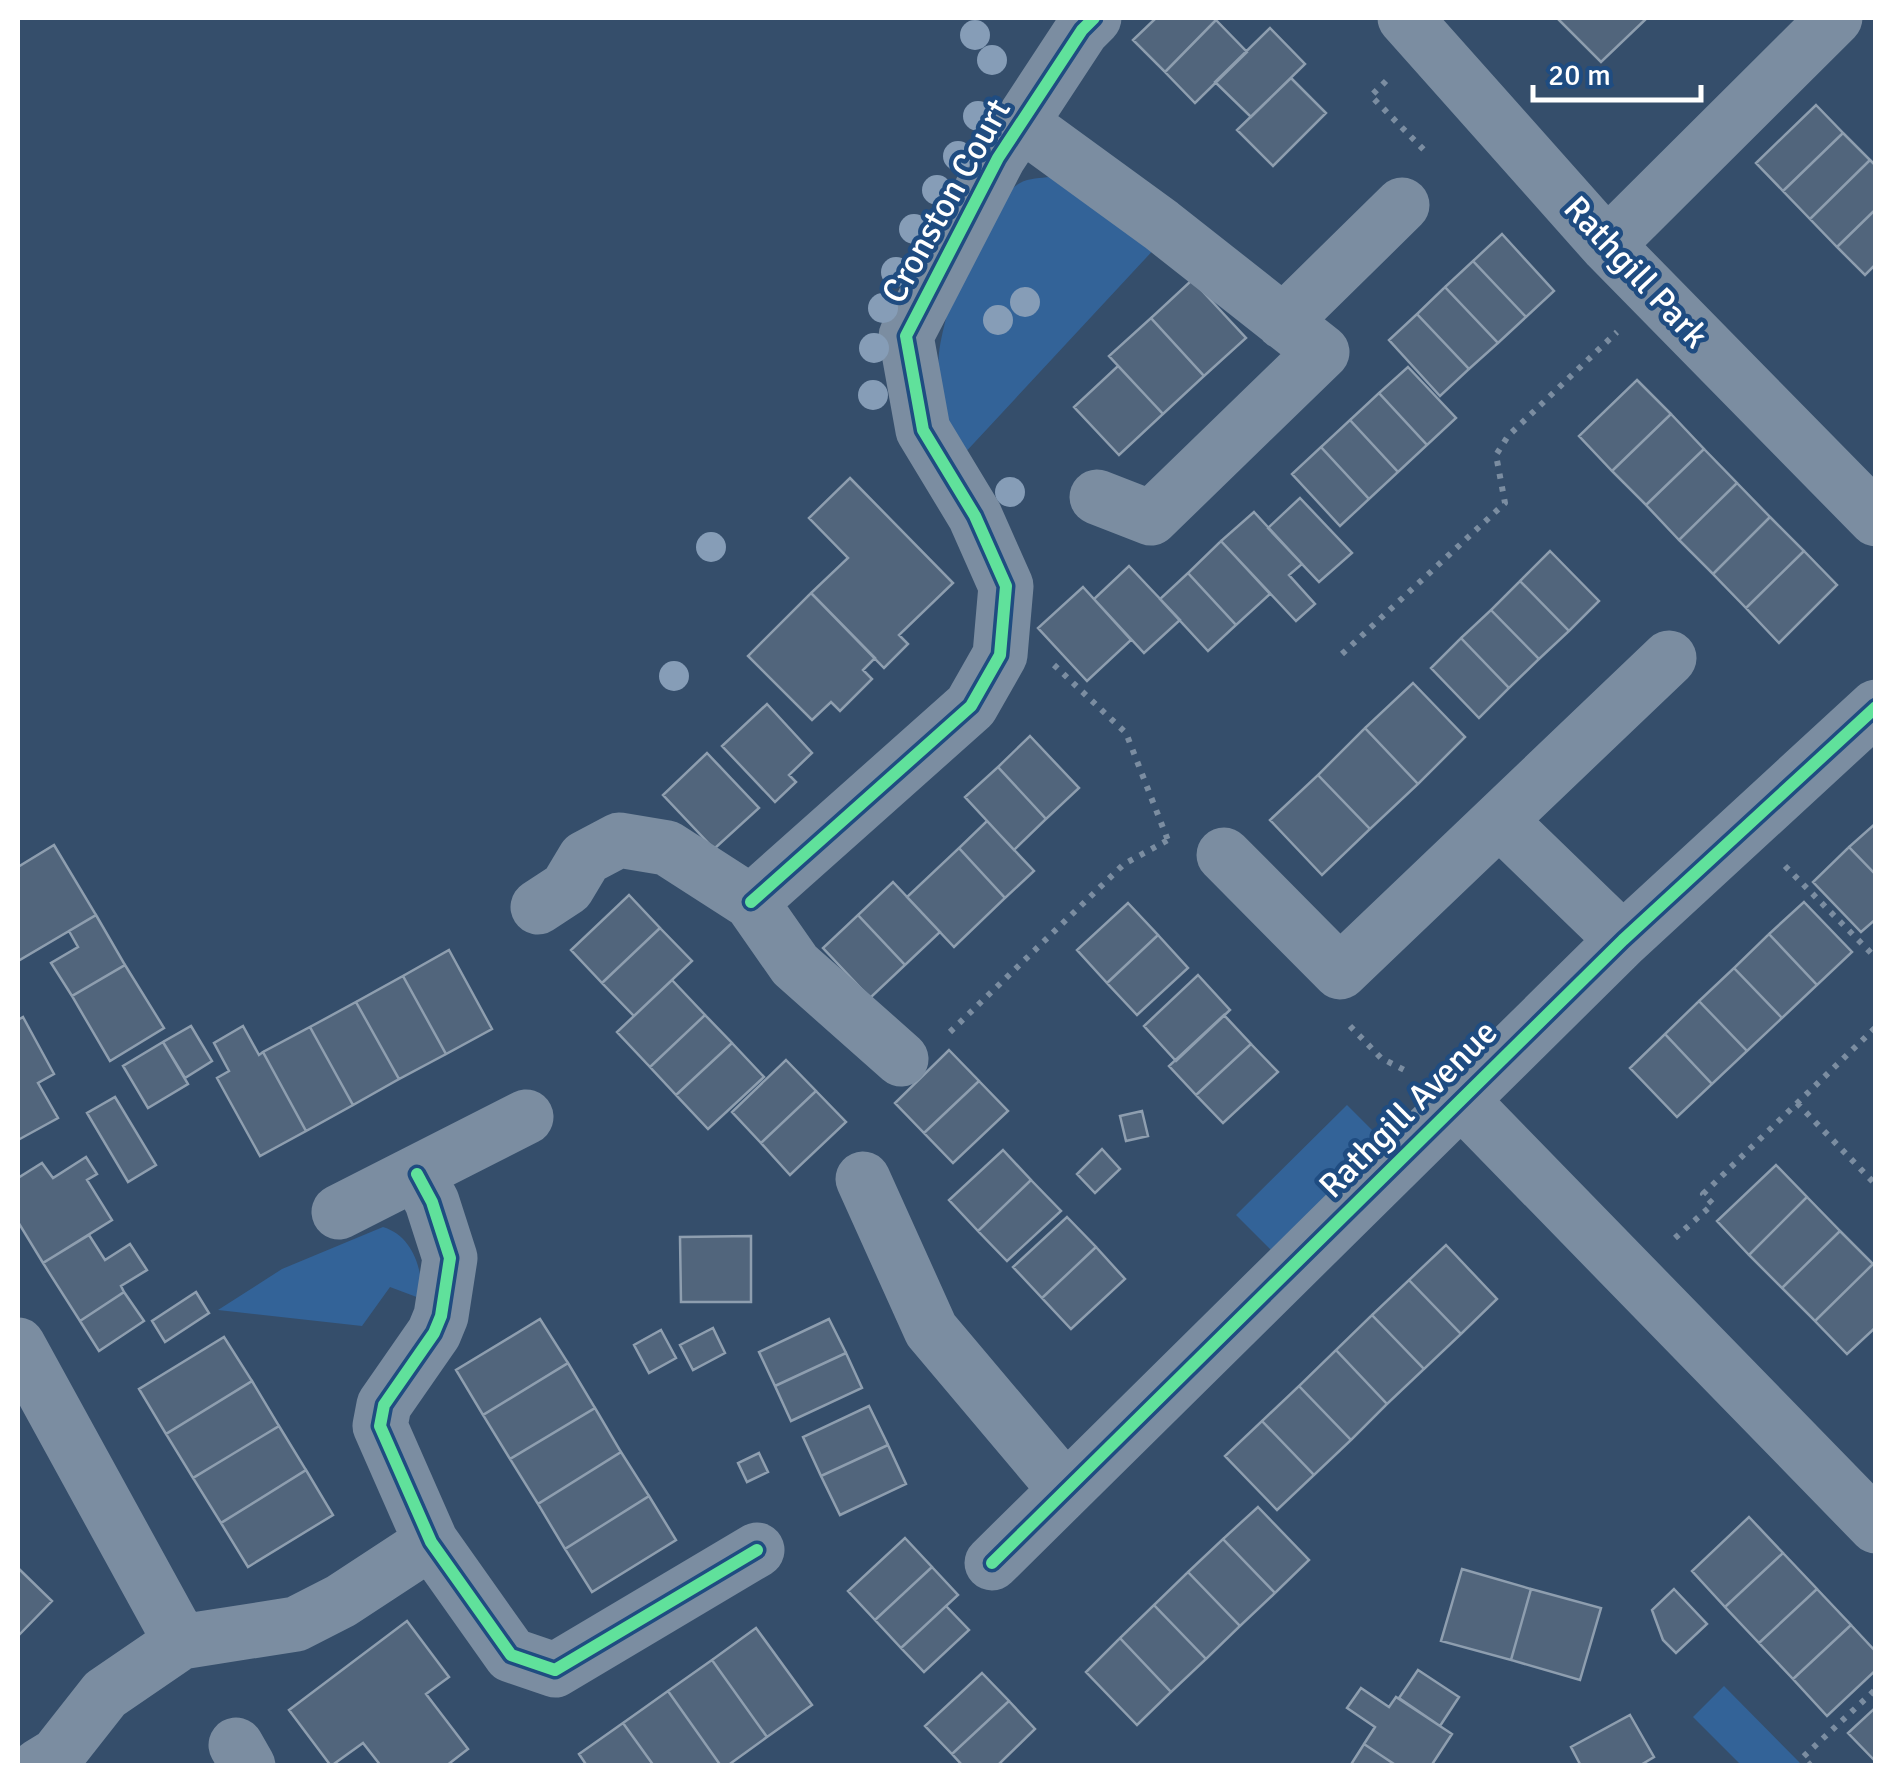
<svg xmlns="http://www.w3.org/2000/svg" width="1893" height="1783" font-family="Signika,sans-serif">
<rect width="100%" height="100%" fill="#354e6b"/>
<path fill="#336398" d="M1050 177 1158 245 961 457C947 424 935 390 939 353 945 306 979 207 1020 183 1029 178 1041 178 1050 177Z
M1347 1105 1388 1146 1277 1256 1236 1215Z
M383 1227C413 1236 423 1270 422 1299L390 1287 362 1326 218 1310 282 1269Z
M1724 1686 1802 1765H1741L1693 1717Z"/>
<path fill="#51657c" stroke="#8e9eaf" stroke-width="2.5" d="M1156 18H1213L1216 20 1165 72 1133 40Z
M1557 18H1647L1601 62Z
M1216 20 1247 52 1195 103 1165 72Z
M1270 28 1305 64 1251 117 1215 82Z
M1291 78 1326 113 1273 166 1237 130Z
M1816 105 1843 133 1783 191 1756 163Z
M1843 133 1870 160 1810 219 1783 191Z
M1870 160 1876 166V209L1837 247 1810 219Z
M1876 209V264L1865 275 1837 247Z
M1502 234 1554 291 1526 317 1473 261Z
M1473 261 1526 317 1498 343 1445 287Z
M1192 280 1246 338 1204 376 1151 318Z
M1445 287 1498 343 1469 369 1417 314Z
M1417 314 1469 369 1440 396 1389 340Z
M1151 318 1204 376 1163 414 1109 356Z
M1118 366 1163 414 1119 455 1074 407Z
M1408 367 1456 418 1427 445 1379 393Z
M1637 380 1671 414 1612 471 1579 436Z
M1379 393 1427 445 1398 472 1350 420Z
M1671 414 1704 449 1646 505 1612 471Z
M1350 420 1398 472 1369 499 1321 447Z
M1321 447 1369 499 1340 526 1292 474Z
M1704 449 1737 483 1679 540 1646 505Z
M850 478 953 583 899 635 908 644 884 668 811 593 848 558 809 518Z
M1737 483 1770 517 1713 574 1679 540Z
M1300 498 1352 553 1319 582 1268 528Z
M1254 512 1302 564 1289 575 1315 604 1296 621 1221 541Z
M1770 517 1804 551 1746 608 1713 574Z
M1221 541 1270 594 1236 625 1188 573Z
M1550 551 1599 601 1569 631 1520 581Z
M1804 551 1837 585 1779 643 1746 608Z
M1129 566 1180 620 1144 653 1094 599Z
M1188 573 1236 625 1208 651 1160 599Z
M1520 581 1569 631 1539 659 1491 610Z
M1083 587 1131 640 1087 681 1038 628Z
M811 593 875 658 863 670 872 679 840 711 831 702 812 720 748 656Z
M1491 610 1539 659 1509 688 1461 638Z
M1461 638 1509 688 1479 718 1431 668Z
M1413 683 1465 737 1418 784 1365 728Z
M767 704 812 753 789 775 796 782 775 802 722 746Z
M1365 728 1418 784 1370 829 1318 775Z
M1030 736 1079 788 1046 819 998 767Z
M707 753 759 808 714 849 663 795Z
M998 767 1046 819 1014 850 965 797Z
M1318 775 1370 829 1322 875 1270 820Z
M987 821 1034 871 1005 898 959 848Z
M1876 823V875L1849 847Z
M54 845 96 915 18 961V867Z
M1849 847 1876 875V919L1861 932 1813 882Z
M959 848 1005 898 954 947 907 897Z
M893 882 940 932 905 965 858 915Z
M629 895 660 928 602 983 571 950Z
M1804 902 1852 952 1817 985 1769 934Z
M1128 903 1158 935 1107 983 1077 950Z
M96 915 125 965 72 996 51 963 78 947 69 931Z
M858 915 905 965 870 998 823 948Z
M660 928 692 961 634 1016 602 983Z
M1769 934 1817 985 1782 1018 1734 968Z
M1158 935 1188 968 1137 1015 1107 983Z
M449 950 492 1029 446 1054 403 976Z
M125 965 164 1028 110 1061 72 996Z
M1734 968 1782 1018 1747 1051 1699 1001Z
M1198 975 1230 1010 1176 1061 1144 1026Z
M403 976 446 1054 399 1079 356 1002Z
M672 980 705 1015 650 1067 617 1032Z
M1699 1001 1747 1051 1712 1084 1665 1034Z
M356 1002 399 1079 353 1105 310 1027Z
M705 1015 732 1043 676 1095 650 1067Z
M1224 1015 1251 1044 1196 1095 1169 1066Z
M23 1017 54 1074 38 1083 58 1118 18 1140V1020Z
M191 1026 212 1061 185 1078 163 1042Z
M243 1026 259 1055 263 1052 306 1131 260 1156 217 1078 229 1071 214 1043Z
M310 1027 353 1105 306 1131 263 1052Z
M1665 1034 1712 1084 1677 1117 1630 1068Z
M163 1042 188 1084 148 1108 123 1066Z
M732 1043 764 1077 708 1129 676 1095Z
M1251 1044 1278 1072 1223 1123 1196 1095Z
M949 1050 979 1081 924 1133 895 1103Z
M786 1060 816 1091 761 1143 732 1112Z
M979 1081 1008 1111 953 1163 924 1133Z
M816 1091 846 1122 790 1175 761 1143Z
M115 1097 156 1165 128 1182 87 1113Z
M1142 1111 1148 1136 1126 1141 1120 1116Z
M1102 1149 1120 1169 1095 1193 1077 1174Z
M1003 1150 1031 1180 978 1231 949 1200Z
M86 1157 97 1174 87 1180 112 1220 43 1263 18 1222V1178L42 1163 53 1178Z
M1776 1165 1807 1197 1749 1255 1717 1221Z
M1031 1180 1061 1211 1007 1261 978 1231Z
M1807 1197 1840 1231 1782 1288 1749 1255Z
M1067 1217 1096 1247 1042 1298 1013 1267Z
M1840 1231 1873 1264 1815 1321 1782 1288Z
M89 1235 105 1260 130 1244 147 1270 121 1286 124 1292 80 1321 43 1263Z
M751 1236V1302H681L680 1237Z
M1446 1245 1497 1299 1461 1334 1409 1280Z
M1096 1247 1125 1279 1071 1329 1042 1298Z
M1873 1264 1876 1267V1327L1847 1354 1815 1321Z
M1409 1280 1461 1334 1424 1369 1372 1315Z
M124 1292 144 1321 99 1351 80 1321Z
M196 1292 209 1313 165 1342 152 1321Z
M1372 1315 1424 1369 1387 1404 1336 1350Z
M540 1319 568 1363 483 1415 456 1370Z
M829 1319 846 1353 775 1386 759 1352Z
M713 1328 725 1353 693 1370 680 1345Z
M661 1330 676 1358 649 1373 634 1345Z
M224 1337 252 1381 166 1434 139 1389Z
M1336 1350 1387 1404 1351 1440 1299 1386Z
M846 1353 862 1388 791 1421 775 1386Z
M568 1363 595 1408 510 1459 483 1415Z
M252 1381 279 1426 193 1478 166 1434Z
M1299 1386 1351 1440 1314 1475 1262 1421Z
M869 1406 888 1445 821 1476 803 1437Z
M595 1408 621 1452 538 1504 510 1459Z
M1262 1421 1314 1475 1277 1510 1225 1456Z
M279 1426 306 1470 221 1523 193 1478Z
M888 1445 906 1484 840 1515 821 1476Z
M621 1452 649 1496 565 1549 538 1504Z
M759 1453 768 1472 747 1482 738 1463Z
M306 1470 333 1515 248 1567 221 1523Z
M649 1496 676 1540 592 1592 565 1549Z
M1258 1507 1309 1560 1275 1593 1223 1539Z
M1749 1517 1783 1553 1725 1607 1692 1571Z
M905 1538 932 1567 875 1620 848 1591Z
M1223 1539 1275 1593 1240 1626 1188 1572Z
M1783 1553 1817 1589 1759 1643 1725 1607Z
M932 1567 958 1595 901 1648 875 1620Z
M18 1568 52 1601 18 1636Z
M1462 1569 1531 1589 1511 1660 1441 1641Z
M1188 1572 1240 1626 1206 1659 1154 1605Z
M1531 1589 1601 1608 1580 1680 1511 1660Z
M1674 1589 1707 1624 1676 1653 1663 1640 1652 1610Z
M1817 1589 1851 1625 1793 1679 1759 1643Z
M1154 1605 1206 1659 1171 1692 1120 1638Z
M946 1606 969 1630 924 1672 901 1648Z
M407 1621 449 1677 426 1694 468 1749 446 1766H381L363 1743 331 1766 289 1710Z
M1851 1625 1876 1652V1670L1827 1716 1793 1679Z
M756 1628 812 1705 767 1737 712 1660Z
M1120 1638 1171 1692 1137 1725 1086 1672Z
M712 1660 767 1737 727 1766H721L668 1691Z
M1418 1670 1459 1697 1440 1726 1399 1698Z
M982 1673 1009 1701 952 1754 925 1726Z
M1361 1688 1389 1707 1396 1697 1452 1734 1431 1766H1397L1364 1744 1375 1727 1347 1708Z
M668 1691 721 1766H654L623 1723Z
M1009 1701 1035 1729 997 1766H963L952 1754Z
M1876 1707V1762L1848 1733Z
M1630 1715 1654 1757 1639 1766H1581L1571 1747Z
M623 1723 654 1766H587L579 1754Z
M1364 1744 1397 1766H1350Z"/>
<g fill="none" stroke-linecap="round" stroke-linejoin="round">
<path stroke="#7b8da1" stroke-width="6" stroke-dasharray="5 8" stroke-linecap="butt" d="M1386 81 1371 96 1427 153
M1342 654 1505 503 1496 455 1508 436 1617 332
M1054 665 1126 733 1169 843
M1785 866 1876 958
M1350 1026 1381 1058 1410 1073
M950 1032 1124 864 1168 840
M1797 1103 1876 1185
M1675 1238 1713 1204 1703 1194 1876 1027
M1811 1766 1803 1757 1876 1689"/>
<path stroke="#7b8da1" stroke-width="55" d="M1405 18 1607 245 1876 519
M1021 123 1161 225 1322 352 1151 518 1097 497
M1607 245 1835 18
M1283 322 1402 205
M1500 821 1623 940
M1224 855 1340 972 1669 658
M751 902 971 706 1000 655 1006 586 975 516 923 430 906 336 998 158 1082 30 1094 18
M538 907 567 888 585 858 619 840 667 848 751 902 795 965 901 1059
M1460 1099 1876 1526
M417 1174 432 1202 450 1258 441 1316 434 1333 384 1405 380 1426 431 1542 511 1655 555 1670 757 1550
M863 1179 931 1330 1066 1490
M339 1212 526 1117
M18 1345 181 1642
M992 1563 1623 940 1876 707
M236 1745 248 1766
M39 1766 57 1755 105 1694 181 1642 296 1624 341 1601 431 1542"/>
<defs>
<path id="cycleway" d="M751 902 971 706 1000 655 1006 586 975 516 923 430 906 336 998 158 1082 30 1094 18
M417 1174 432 1202 450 1258 441 1316 434 1333 384 1405 380 1426 431 1542 511 1655 555 1670 757 1550
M992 1563 1623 940 1876 707"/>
</defs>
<use href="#cycleway" stroke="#1f4c81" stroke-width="19"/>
<use href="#cycleway" stroke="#60e19b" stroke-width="12"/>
</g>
<g fill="#869db7">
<circle cx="975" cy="35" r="15"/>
<circle cx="992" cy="60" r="15"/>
<circle cx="978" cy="116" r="15"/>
<circle cx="958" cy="156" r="15"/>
<circle cx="937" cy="190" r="15"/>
<circle cx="914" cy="229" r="15"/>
<circle cx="896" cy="272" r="15"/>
<circle cx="1025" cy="302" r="15"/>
<circle cx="883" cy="308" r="15"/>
<circle cx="998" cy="320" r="15"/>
<circle cx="874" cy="348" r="15"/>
<circle cx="873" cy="395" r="15"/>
<circle cx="1010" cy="492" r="15"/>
<circle cx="711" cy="547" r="15"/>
<circle cx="674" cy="676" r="15"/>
</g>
<g text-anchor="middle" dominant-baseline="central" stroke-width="9" stroke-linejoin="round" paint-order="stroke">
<g font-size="35" fill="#fff" stroke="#1f4c81">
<text transform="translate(946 201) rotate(-61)">Cronston Court</text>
<text transform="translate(1636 272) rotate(47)">Rathgill Park</text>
<text transform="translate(1408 1109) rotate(-45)">Rathgill Avenue</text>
</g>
</g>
<rect width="1893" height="1783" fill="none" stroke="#ffffff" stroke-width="40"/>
<path d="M1533 85v15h168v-15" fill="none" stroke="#ffffff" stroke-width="5"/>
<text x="1548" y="85" font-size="30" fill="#ffffff" stroke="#1f4c81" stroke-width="8" paint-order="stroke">20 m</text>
</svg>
